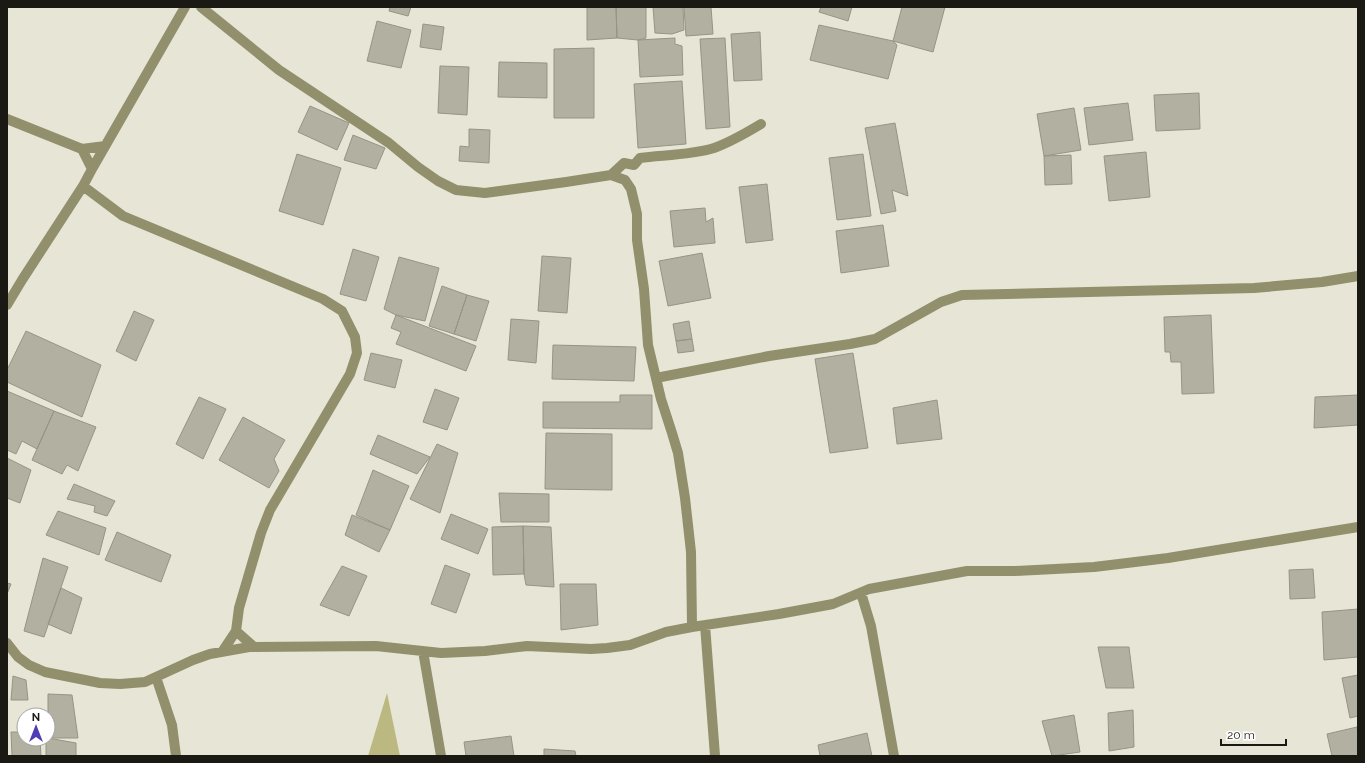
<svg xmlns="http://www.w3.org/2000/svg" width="1365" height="763" font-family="Raleway,sans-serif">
<rect width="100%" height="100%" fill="#e7e6d6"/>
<path fill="#bcb882" d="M387 693 400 756H368Z"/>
<path fill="#b1b0a1" stroke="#959485" d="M390 7H411L408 16 389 11Z
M587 7H616L617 38 587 40Z
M616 7H646V38L638 40 617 38Z
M653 7H683L684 30 672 34 655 33Z
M684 7H711L713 34 686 36Z
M821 7H852L848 21 819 12Z
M902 7H945L933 52 893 41Z
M377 21 411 30 401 68 367 61Z
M423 24 444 27 441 50 420 47Z
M819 25 893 41 897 45 888 79 810 60Z
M760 32 762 80 734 81 731 34Z
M675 38V44L682 46 683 75 640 77 638 40Z
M725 38 730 127 706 129 700 39Z
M594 48V118H554V49Z
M499 62 547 63V98L498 97Z
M440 66 469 67 467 115 438 113Z
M682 81 686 144 638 148 634 84Z
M1199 93 1200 129 1156 131 1154 95Z
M1128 103 1133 140 1089 145 1084 108Z
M310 106 349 123 337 150 298 132Z
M1074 108 1081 150 1044 156 1037 114Z
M895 123 908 196 892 190 896 211 881 214 865 128Z
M469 129 490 130 489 163 459 161 460 146 469 147Z
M353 135 385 148 376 169 344 160Z
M1146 152 1150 197 1109 201 1104 156Z
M297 154 341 168 323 225 279 211Z
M863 154 871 216 837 220 829 158Z
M1071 155 1072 184 1045 185 1044 156Z
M767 184 773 240 746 243 739 187Z
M705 208 706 222 713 218 715 243 674 247 670 211Z
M883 225 889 266 841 273 836 231Z
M353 249 379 257 366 301 340 294Z
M702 253 711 298 668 306 659 261Z
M542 256 571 258 567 313 538 311Z
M399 257 439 268 425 321 396 315 384 309Z
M442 286 467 295 454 334 429 326Z
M467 295 489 301 476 341 454 334Z
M134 311 154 320 136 361 116 351Z
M396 315 476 346 466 371 396 344 401 332 391 328Z
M1211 315 1214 393 1182 394 1181 362H1171L1170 352H1165L1164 317Z
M511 319 539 321 536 363 508 360Z
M689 321 692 339 676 341 673 324Z
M26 331 101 365 82 417 7 382V370Z
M692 339 694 351 678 353 676 341Z
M553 345 636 347 634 381 552 379Z
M371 353 402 360 395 388 364 380Z
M853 353 868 448 830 453 815 359Z
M435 389 459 398 447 430 423 422Z
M7 391 54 411 37 449 22 441 16 454 7 450Z
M620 395H652V429L543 428V402H620Z
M1358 395V425L1314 428 1315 397Z
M199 397 226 409 203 459 176 444Z
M937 400 942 439 897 444 893 408Z
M54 411 96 427 78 471 67 465 62 474 32 460Z
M243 417 285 440 274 459 279 471 269 488 219 460Z
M546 433 612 434V490L545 489Z
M378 435 430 457 417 474 370 454Z
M437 444 458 453 440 513 410 499Z
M7 458 31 470 20 503 7 498Z
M373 470 409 486 390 530 356 515Z
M74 484 115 501 107 516 94 512 95 506 67 499Z
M499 493 549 494V522H501Z
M58 511 106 528 99 555 46 535Z
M451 514 488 529 478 554 441 539Z
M352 515 390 530 379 552 345 535Z
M523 526 551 527 554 587 526 585 524 574Z
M523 526 524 574 493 575 492 527Z
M117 532 171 555 161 582 105 560Z
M43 558 68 567 44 637 24 631Z
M445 565 470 574 456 613 431 604Z
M342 566 367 576 349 616 320 605Z
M1313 569 1315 598 1290 599 1289 570Z
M7 583 11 584 7 594Z
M560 584H596L598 625 561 630Z
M61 588 82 598 71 634 48 624Z
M1358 609V657L1324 660 1322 612Z
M1098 647H1129L1134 688H1106Z
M1358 675V716L1350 718 1342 678Z
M13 676 26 680 28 700H11Z
M48 694 72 695 78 738H48Z
M1133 710 1134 747 1109 751 1108 713Z
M1074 715 1080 752 1052 756 1042 721Z
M1357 727 1358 733V756H1332L1327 734Z
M11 732H24V739H40L41 756H12Z
M867 733 872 756H820L818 745Z
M511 736 514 756H466L464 742Z
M48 738 76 743V756H46V739Z
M544 749 575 751 576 756H544Z"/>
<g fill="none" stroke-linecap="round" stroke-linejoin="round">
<path stroke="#928f6c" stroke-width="10" d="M201 7 279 70 389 143 418 167 438 181 456 190 485 193 566 182 611 175 624 163 634 165 640 158C664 155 691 155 714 148 731 142 746 133 761 124
M7 119 82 149 105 146
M82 149 92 169
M611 175 625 180 631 189 637 214V240L644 289 648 345 661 399 672 433 678 453 685 498 691 552 692 627
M83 186 123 216 323 299 342 311 355 337 357 353 350 374 270 510 261 533 239 608 236 631 222 652
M7 305 22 280 83 186 92 169 185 7
M656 378 769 356 850 344 875 339 941 302 962 295 1254 288 1322 282 1358 276
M861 593 871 626 894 756
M705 625 715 756
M236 631 254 647
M7 643 18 657 29 665 45 672 100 683 120 684 145 682 193 660 210 654 249 647 376 646 441 653 485 651 527 646 591 649 607 648 630 645 666 632 692 627 779 614 833 604 869 589 967 571H1015L1094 567 1168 558 1358 527
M423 651 441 756
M156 677 172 725 176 756"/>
</g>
<rect width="1365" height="763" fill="none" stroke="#1a1914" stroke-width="16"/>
<g transform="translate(36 727)"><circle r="19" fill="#ffffff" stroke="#a3a3a1"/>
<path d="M0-3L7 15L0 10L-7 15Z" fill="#503db5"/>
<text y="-6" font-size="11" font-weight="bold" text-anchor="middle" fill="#1a1914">N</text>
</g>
<path d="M1221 739v6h65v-6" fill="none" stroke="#1a1914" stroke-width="2"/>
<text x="1227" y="739" font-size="12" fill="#1a1914" stroke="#ffffff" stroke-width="3" paint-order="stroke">20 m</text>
</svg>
